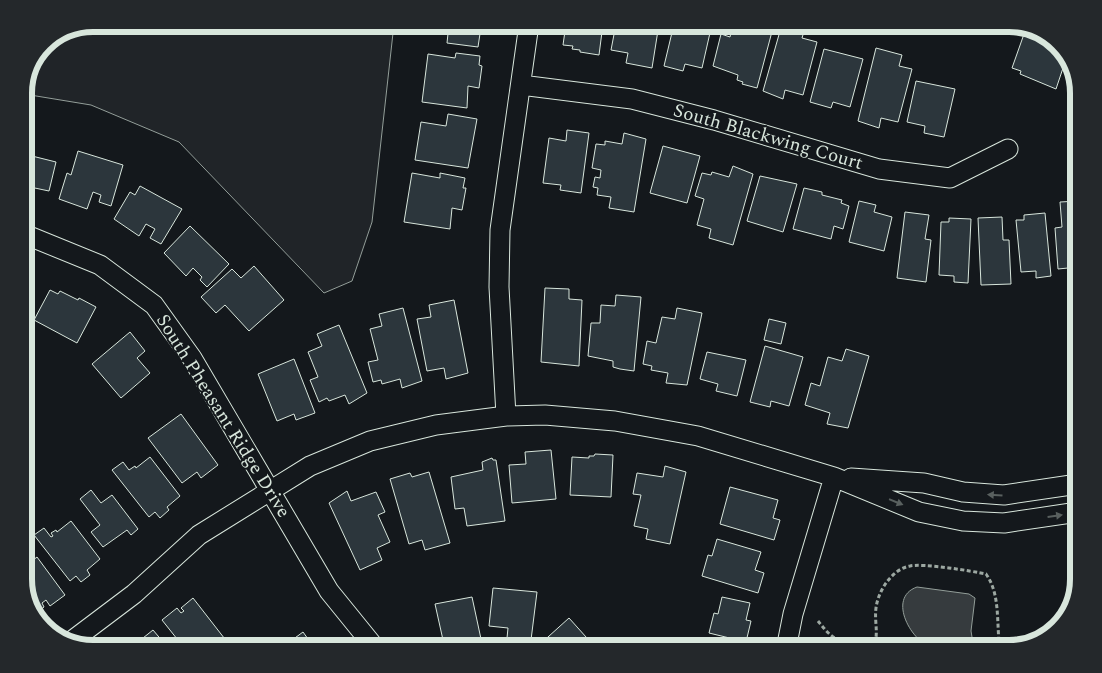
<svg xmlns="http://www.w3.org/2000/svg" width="1102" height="673" font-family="Spectral,serif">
<rect width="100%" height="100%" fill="#14181c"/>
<path fill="#202428" stroke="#939e99" d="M93 24H394L372 222 352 281 324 293 179 142 91 105 24 94 44 44Z"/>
<path fill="#363b3e" stroke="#939e99" d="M917 587 969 594 975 598 971 631 974 649C962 649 946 652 934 649 912 643 886 598 917 587Z"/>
<path fill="#2c363c" stroke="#d8e6dc" d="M449 24H487V28L481 27 478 47 447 43Z
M566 24H603L599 55 580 52V50L572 49 573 46 563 45Z
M616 24H659L652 68 626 63 628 53 611 50Z
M674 24H712L702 68 685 64 683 71 664 66Z
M733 24H774L757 88 742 84 743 82 737 80 738 75 713 66 721 34 730 37Z
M782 24 806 25 802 38 817 42 803 95 785 90 783 99 763 91Z
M1024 34 1055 45 1067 56 1056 89 1020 74 1021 71 1012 68Z
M876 48 902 55 899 66 912 69 898 122 881 118 879 128 858 121Z
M824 49 863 59 850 107 833 102 831 108 810 102Z
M456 53 480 56 479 65 482 66 479 88 468 86 467 108 422 102 428 54 455 58Z
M916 81 955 89 944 137 924 133 925 126 907 122Z
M448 114 477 119 468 168 415 160 421 122 446 126Z
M567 130 589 133 581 193 560 190 561 185 543 183 549 138 566 141Z
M624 133 646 139 634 212 609 208 611 197 597 195 598 188 593 187 595 177 600 178 601 170 592 168 596 144 605 145V141L622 144Z
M663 146 700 156 687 203 650 193Z
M78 151 123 165 111 206 99 202 101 195 93 192 87 209 59 199 67 173 71 175Z
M24 154 56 162 49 191 30 187 28 194 24 193Z
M733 166 753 174 733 245 709 238 711 229 697 225 704 199 695 196 702 173 711 175 712 172 729 177Z
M412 173 440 178V173L465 178 463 188H466L462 210 452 208 450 229 404 222Z
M760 176 797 184 783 232 747 221Z
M140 186 182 209 161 244 150 238 155 229 146 224 139 236 114 219 130 192 135 195Z
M804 188 822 192V195L842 200 841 203 849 206 843 229 834 226 831 239 793 229Z
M859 201 876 205 874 212 892 217 884 251 849 242Z
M1078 201V267L1058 269 1055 228 1062 227 1060 202Z
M905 212 929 215 925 239 931 240 926 282 897 278Z
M1045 213 1051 276 1036 278V271L1021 272 1016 220H1024V215Z
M1002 217 1003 240H1009L1011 284 981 285 978 218Z
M949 218 971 219 968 283 954 282V276L939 275 941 222H949Z
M190 226 229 264 207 287 200 280 202 277 193 268 186 276 164 253Z
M254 266 284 300 249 331 225 305 216 313 201 297 232 269 241 278Z
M545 288 569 289V299L582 300 579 366 541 362Z
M50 290 58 294 60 291 78 300 79 298 96 307 77 343 34 320Z
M616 295 641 297 634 371 620 369 613 367V361L588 356 591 323H600L601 305 615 306Z
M454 300 468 373 446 379 444 368 427 371 417 319 431 317 429 305Z
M403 308 422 381 402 388 400 379 382 384 381 380 373 382 368 362 378 360 370 329 382 326 379 314Z
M677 308 702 313 687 385 666 383 668 373 651 370 652 366 643 364 647 341 656 343 662 317 675 319Z
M769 319 786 323 781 344 764 340Z
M339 325 367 393 349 404 345 395 329 401 327 398 319 402 310 380 318 377 308 352 322 346 317 334Z
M130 332 145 351 137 358 150 373 121 398 92 364Z
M765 346 803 357 789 406 771 401 770 407 750 402Z
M846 349 869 356 848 428 827 424 830 413 805 405 811 383 820 386 828 357 842 361Z
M707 352 746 360 737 396 716 391 718 384 700 379Z
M294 359 315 413 296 420 294 414 277 421 258 374Z
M181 414 218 465 201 478 197 472 182 483 148 438Z
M551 450 556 499 512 503 509 465 526 464 525 452Z
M595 454 613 455 611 497 570 495 572 457 589 458V456H594Z
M150 457 180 496 167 507 169 510 160 518 155 512 149 517 112 470 123 462 129 470 135 466 136 468Z
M492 458 493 460H496L505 521 467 526 464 508 455 509 451 477 483 470 482 462Z
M665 466 686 472 670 544 646 539 648 529 634 526 641 495 633 494 637 473 663 477Z
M429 472 450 543 425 550 422 540 409 544 390 479 410 473 412 477Z
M730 487 778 500 773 518 780 520 774 540 720 524Z
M91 490 101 503 112 495 138 529 131 535 127 530 103 547 91 532 100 525 80 499Z
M347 491 351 501 376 492 385 512 378 515 390 542 377 548 382 560 360 570 329 503Z
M71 521 100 559 87 570 90 575 81 582 76 576 70 581 34 535 44 528 51 537 53 536 51 533 56 530 57 532Z
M717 539 761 552 755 570 764 573 758 593 702 576 708 555 712 556Z
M37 557 65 595 50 606 46 600 42 603 44 607 34 615 24 584V567Z
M493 588 537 592 531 640 507 638 508 628 489 626Z
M472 597 481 639 464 643 465 649H445L435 604Z
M722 597 750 603 746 620 751 621 746 642 709 633 714 613 718 614Z
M193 598 228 643 220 649H216L210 642 205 649H185L162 620 177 608 181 613 184 611 181 608Z
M569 618 595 647 592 649H541L538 646Z
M153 630 169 649H143L138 642Z
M303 632 313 646 321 640 328 649H280Z"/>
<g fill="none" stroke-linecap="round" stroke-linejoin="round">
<defs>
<path id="minor" d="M521 85 632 99 714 120 879 169 950 178 1008 149
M24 234 100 265 154 305 192 358 329 591 376 649
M506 416 499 287 500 230 529 24
M851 478 924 483 963 492 1004 495 1078 484
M69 643 134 594 199 535 310 466 370 441 436 425 506 416 545 415 615 421 698 436 834 477 919 512 963 521 1004 523 1078 512
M786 649 793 614 834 477"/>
</defs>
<use href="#minor" stroke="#d8e6dc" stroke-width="21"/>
<path stroke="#9da8a2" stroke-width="3" stroke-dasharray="4 2.5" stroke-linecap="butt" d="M818 621C823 627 828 634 835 638 855 650 877 634 895 649
M872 649C880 636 874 623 876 608 878 591 892 569 910 566 923 563 972 571 986 574 1001 595 996 624 1000 649"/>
<use href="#minor" stroke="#14181c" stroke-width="19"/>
</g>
<defs><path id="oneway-solid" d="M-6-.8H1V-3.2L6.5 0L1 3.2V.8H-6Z" transform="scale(1.25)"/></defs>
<g fill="#59605f">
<use href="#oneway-solid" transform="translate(995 495) rotate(-176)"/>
<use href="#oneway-solid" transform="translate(896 502) rotate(22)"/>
<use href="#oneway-solid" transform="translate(1055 516) rotate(-8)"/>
</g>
<g text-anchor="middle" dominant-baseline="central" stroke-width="4" stroke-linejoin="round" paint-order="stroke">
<g font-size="19" fill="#d8e6dc" stroke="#14181c">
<text transform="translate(768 137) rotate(16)">South Blackwing Court</text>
<text transform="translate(223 416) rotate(58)">South Pheasant Ridge Drive</text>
</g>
</g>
<path d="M0 0H1102V673H0ZM93 32H1009A61 61 0 0 1 1070 93V579A61 61 0 0 1 1009 640H93A61 61 0 0 1 32 579V93A61 61 0 0 1 93 32Z" fill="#24282b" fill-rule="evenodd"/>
<path fill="none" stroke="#d8e6dc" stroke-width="6" d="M93 32H1009A61 61 0 0 1 1070 93V579A61 61 0 0 1 1009 640H93A61 61 0 0 1 32 579V93A61 61 0 0 1 93 32Z"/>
</svg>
